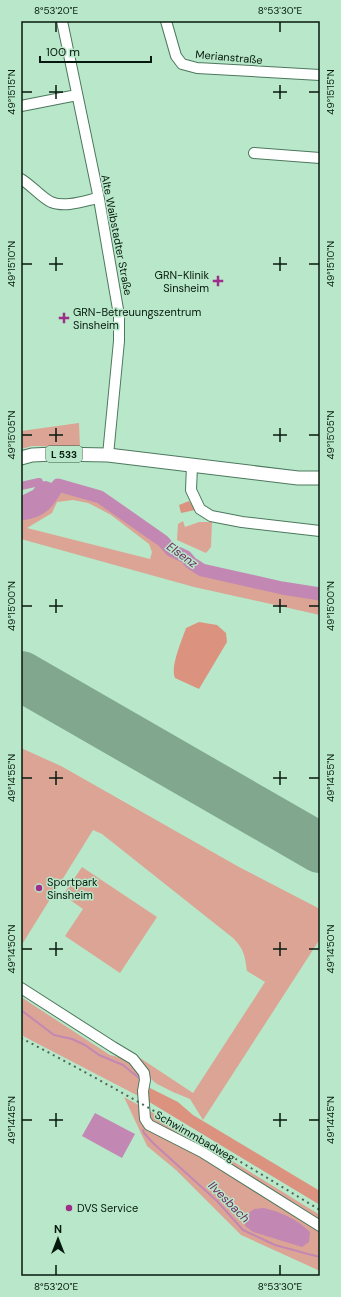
<svg xmlns="http://www.w3.org/2000/svg" width="341" height="1297" font-family="'DM Sans',sans-serif">
<rect width="100%" height="100%" fill="#b8e8c9"/>
<path fill="#dca495" fill-rule="evenodd" d="M79 423 80 447 32 446 21 449V431Z
M59 485 80 488 102 495 122 505 164 538 203 565 241 576 280 585 320 592V615L194 587 21 539V514C43 512 49 502 59 485ZM73 500 88 503 98 508 111 515 149 544 152 552 150 559 27 528 52 513 57 502Z
M183 521 185 527 199 522H212L211 547 206 553 177 540 178 524Z
M21 748 61 766 239 867 320 909V939L203 1120 190 1099 173 1092 157 1084 152 1080 134 1054 193 1093 265 982 247 971C245 956 244 949 233 938L102 834 93 830 21 946Z
M82 867 157 917 120 973 65 936 83 909 63 895Z
M21 997 110 1055 126 1059 137 1070 150 1088 146 1100 21 1035Z
M124 1097 166 1120 320 1215V1271L241 1235 176 1170 147 1146Z"/>
<path fill="#db9380" d="M189 501 195 510 181 513 179 505Z
M199 622 217 625 226 633 227 642 199 689 175 678C170 667 182 640 186 628Z
M150 1088 178 1102 193 1115 320 1191V1205L146 1100Z"/>
<path fill="#c288b3" d="M46 481 58 485C48 503 42 512 21 514V496L33 490 39 482Z
M95 1113 135 1134 122 1158 82 1136Z
M264 1208C281 1212 297 1219 310 1232L309 1242 302 1247 253 1232 245 1226 246 1215 254 1209Z"/>
<g fill="none" stroke-linecap="round" stroke-linejoin="round">
<path stroke="#c288b3" stroke-width="2" d="M21 1010 54 1035 72 1039 85 1045 99 1055 123 1065 139 1078
M21 1017 22 1011
M143 1130 144 1133 153 1143 217 1201 243 1230 275 1245 308 1254 320 1257"/>
<path stroke="#c288b3" stroke-width="8" d="M21 486 39 482"/>
<path stroke="#c288b3" stroke-width="13" d="M21 514C42 512 48 503 58 485L100 497 163 541 171 550 186 557 191 563 202 570 282 588 320 594"/>
<path stroke="#81a88f" stroke-width="50" d="M21 676 320 848"/>
<defs>
<path id="minor" d="M62 21 99 199 119 315V341L108 455
M166 21 176 56 182 64 197 68 320 75
M21 106 77 95
M254 153 320 158
M21 179C30 184 43 199 51 202 65 208 84 201 98 198
M192 466 191 490 200 509 211 516 242 522 320 531
M21 988 113 1047 133 1059 144 1073 145 1080 143 1091 145 1119 149 1125 202 1152 320 1226"/>
<path id="major" d="M21 458 32 455 55 454 108 455 298 478H320"/>
</defs>
<use href="#minor" stroke="#4c785d" stroke-width="12"/>
<use href="#major" stroke="#4c785d" stroke-width="15"/>
<use href="#minor" stroke="#fff" stroke-width="10"/>
<use href="#major" stroke="#fff" stroke-width="13"/>
<path stroke="#4a6855" stroke-width="2" stroke-dasharray="2 4" stroke-linecap="butt" d="M21 1038C123 1091 222 1150 320 1210"/>
</g>
<path fill="none" stroke="#07190e" stroke-width="1.5" d="M56 22V32M280 22V32M56 85V99M280 85V99M22 92H32M49 92H63M273 92H287M309 92H319M56 257V271M280 257V271M22 264H32M49 264H63M273 264H287M309 264H319M56 428V442M280 428V442M22 435H32M49 435H63M273 435H287M309 435H319M56 599V613M280 599V613M22 606H32M49 606H63M273 606H287M309 606H319M56 771V785M280 771V785M22 778H32M49 778H63M273 778H287M309 778H319M56 942V956M280 942V956M22 949H32M49 949H63M273 949H287M309 949H319M56 1113V1127M280 1113V1127M22 1120H32M49 1120H63M273 1120H287M309 1120H319M56 1265V1275M280 1265V1275"/>
<g fill="#9f2d8a" stroke="#b8e8c9" stroke-width="1.5">
<path d="M216 275h4v4h4v4h-4v4h-4v-4h-4v-4h4z"/>
<path d="M62 312h4v4h4v4h-4v4h-4v-4h-4v-4h4z"/>
<circle cx="39" cy="888" r="4"/>
<circle cx="69" cy="1208" r="4"/>
</g>
<g text-anchor="middle" dominant-baseline="central" stroke-width="3" stroke-linejoin="round" paint-order="stroke">
<rect fill="#b8e8c9" stroke="#3c5746" stroke-width="1" x="46" y="446" width="36" height="16" rx="3"/>
<g font-size="10" font-weight="bold" fill="#07190e">
<text x="64" y="454">L 533</text>
</g>
<g font-size="11" fill="#07190e" stroke="#b8e8c9">
<text transform="translate(229 57) rotate(5)">Merianstraße</text>
<text transform="translate(117 235) rotate(79)">Alte Waibstadter Straße</text>
<text transform="translate(195 1136) rotate(30)">Schwimmbadweg</text>
</g>
<g font-size="11" fill="#07190e" stroke="#b8e8c9" text-anchor="start">
<text x="209" y="275" text-anchor="end">GRN-Klinik<tspan x="209" dy="13">Sinsheim</tspan></text>
<text x="73" y="312">GRN-Betreuungszentrum<tspan x="73" dy="13">Sinsheim</tspan></text>
<text x="47" y="882">Sportpark<tspan x="47" dy="13">Sinsheim</tspan></text>
<text x="77" y="1208">DVS Service</text>
</g>
<g font-size="12" font-style="italic" fill="#6f2961" stroke="#b8e8c9">
<text transform="translate(182 555) rotate(36)">Elsenz</text>
<text transform="translate(229 1202) rotate(45)">Ilvesbach</text>
</g>
</g>
<rect width="341" height="1297" fill="none" stroke="#b8e8c9" stroke-width="44"/>
<g transform="translate(58 1239)" stroke="#b8e8c9" stroke-width="3" paint-order="stroke">
<path d="M0-3L7 15L0 10L-7 15Z" fill="#07190e"/>
<text y="-6" font-size="11" font-weight="bold" text-anchor="middle" fill="#07190e">N</text>
</g>
<path d="M40 56v6h111v-6" fill="none" stroke="#07190e" stroke-width="2"/>
<text x="46" y="56" font-size="12" fill="#07190e" stroke="#b8e8c9" stroke-width="3" paint-order="stroke">100 m</text>
<rect x="22" y="22" width="297" height="1253" fill="none" stroke="#07190e" stroke-width="1.5"/>
<g font-size="10" text-anchor="middle" fill="#07190e">
<text x="56" y="14">8°53'20"E</text>
<text x="280" y="14">8°53'30"E</text>
<text transform="translate(11 92) rotate(-90)" y="4">49°15'15"N</text>
<text transform="translate(330 92) rotate(-90)" y="4">49°15'15"N</text>
<text transform="translate(11 264) rotate(-90)" y="4">49°15'10"N</text>
<text transform="translate(330 264) rotate(-90)" y="4">49°15'10"N</text>
<text transform="translate(11 435) rotate(-90)" y="4">49°15'05"N</text>
<text transform="translate(330 435) rotate(-90)" y="4">49°15'05"N</text>
<text transform="translate(11 606) rotate(-90)" y="4">49°15'00"N</text>
<text transform="translate(330 606) rotate(-90)" y="4">49°15'00"N</text>
<text transform="translate(11 778) rotate(-90)" y="4">49°14'55"N</text>
<text transform="translate(330 778) rotate(-90)" y="4">49°14'55"N</text>
<text transform="translate(11 949) rotate(-90)" y="4">49°14'50"N</text>
<text transform="translate(330 949) rotate(-90)" y="4">49°14'50"N</text>
<text transform="translate(11 1120) rotate(-90)" y="4">49°14'45"N</text>
<text transform="translate(330 1120) rotate(-90)" y="4">49°14'45"N</text>
<text x="56" y="1290">8°53'20"E</text>
<text x="280" y="1290">8°53'30"E</text>
</g>
</svg>
